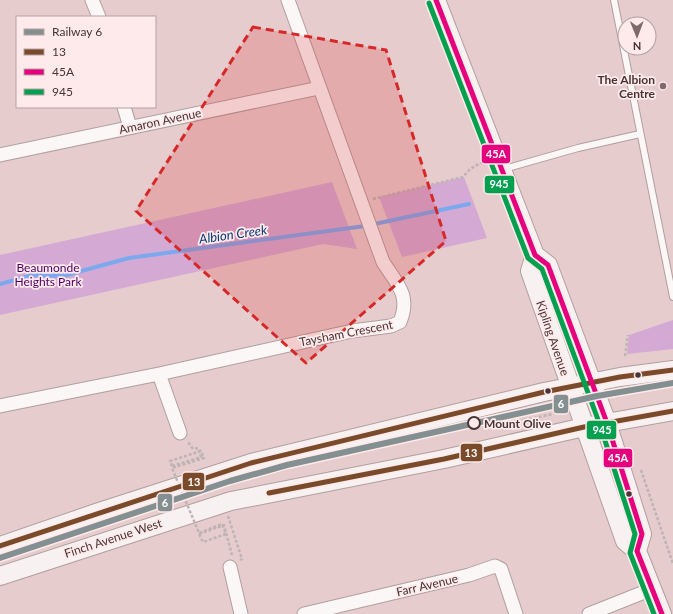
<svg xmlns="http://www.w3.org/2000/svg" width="673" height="614" font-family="Lato,sans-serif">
<rect width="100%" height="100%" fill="#e6cccc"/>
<path fill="#d4aad4" d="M464 177 487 238 402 257 379 197Z
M332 182 357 249 323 244 0 315V255Z
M673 320V349L627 354 629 335Z"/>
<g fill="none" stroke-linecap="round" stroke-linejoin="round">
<path stroke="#7ca9ee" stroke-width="4" d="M0 284 33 275 63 276 129 258 365 226 469 204"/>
<defs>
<path id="service" d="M614 0 673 297
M504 169 578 148 640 134"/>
<path id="minor" d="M92 0 99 17
M124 107 130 127
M0 155 319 88
M159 374 180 433
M0 406 159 374 352 331 391 326 400 322C411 295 397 284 383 262L288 0
M230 567 241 614
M304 614 469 575 495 566 501 569 516 614
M589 614 652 589"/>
<path id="secondary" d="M436 0 535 255 548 265 607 423 642 534 637 551
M535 255 530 271 625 541 637 551 662 614
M0 546 99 512 251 463 544 392 620 377 673 370
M0 576 231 501 444 459 584 427 673 411"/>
</defs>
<use href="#service" stroke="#b29e9e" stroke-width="8"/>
<use href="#minor" stroke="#b29e9e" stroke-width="15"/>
<use href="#secondary" stroke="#b29e9e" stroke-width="20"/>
<path stroke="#bfb4b4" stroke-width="2.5" stroke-dasharray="3 2" stroke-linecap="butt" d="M373 199 463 177 470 169 484 161
M625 356 628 335
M524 420 553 414
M172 466 201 457 198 448 193 449 188 442
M641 470 673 564
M228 516 242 559 240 560
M199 534 224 525 232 555"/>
<use href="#service" stroke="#fbf7f7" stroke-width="6"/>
<use href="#minor" stroke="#fbf7f7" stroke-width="13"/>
<use href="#secondary" stroke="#f8f1f1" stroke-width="18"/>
<path stroke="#bfb4b4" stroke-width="2.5" stroke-dasharray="3 2" stroke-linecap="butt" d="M172 466 170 461 201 451 204 458 172 468 199 533 222 524 226 534 203 542 199 534"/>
<defs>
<path id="bus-1" d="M269 493 444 459 584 427 673 411
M0 546 251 463 544 392 620 377 673 370"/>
<path id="bus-2" d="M436 0 535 255 548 265 607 423 642 534 637 551 662 614"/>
<path id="bus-3" d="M429 3 528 258 542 269 600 425 635 534 630 553 654 614"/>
</defs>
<use href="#bus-1" stroke="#feeaea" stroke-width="8"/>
<use href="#bus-2" stroke="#feeaea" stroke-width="8"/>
<use href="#bus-3" stroke="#feeaea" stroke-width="8"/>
<use href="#bus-1" stroke="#7a4b2a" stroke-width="5"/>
<use href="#bus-2" stroke="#e5007d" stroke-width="5"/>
<use href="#bus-3" stroke="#04a050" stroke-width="5"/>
<defs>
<path id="rail-1" d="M0 558 230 481 287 465 597 396 673 383"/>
</defs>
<use href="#rail-1" stroke="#feeaea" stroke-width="9"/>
<use href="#rail-1" stroke="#838f90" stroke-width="6"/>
</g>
<path fill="#d62828" fill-opacity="0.2" stroke="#d62828" stroke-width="3" stroke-dasharray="8 5" stroke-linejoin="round" d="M253 27 386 50 446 241 306 363 136 211Z"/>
<circle fill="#7f696a" stroke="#feeaea" stroke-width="1.5" cx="663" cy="86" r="4"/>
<g fill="#473435" stroke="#feeaea" stroke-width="1.5">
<circle cx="638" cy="375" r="3.5"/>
<circle cx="548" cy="391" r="3.5"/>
<circle cx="629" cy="494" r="3.5"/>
</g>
<circle fill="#feeaea" stroke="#473435" stroke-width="2" cx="474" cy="423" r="6"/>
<g text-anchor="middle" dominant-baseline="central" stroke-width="3.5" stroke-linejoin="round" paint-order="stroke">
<g font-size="12" font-weight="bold" fill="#473435" stroke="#feeaea" text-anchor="end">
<text x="655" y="79">The Albion<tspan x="655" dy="14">Centre</tspan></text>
</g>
<g font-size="12" fill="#473435" stroke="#feeaea">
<text transform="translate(160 121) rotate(-12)">Amaron Avenue</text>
<text transform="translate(346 333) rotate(-11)">Taysham Crescent</text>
<text transform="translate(553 338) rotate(71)">Kipling Avenue</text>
<text transform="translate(113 538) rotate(-18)">Finch Avenue West</text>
<text transform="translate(427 585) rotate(-13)">Farr Avenue</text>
</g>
<g font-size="12" fill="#4e0065" stroke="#feeaea">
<text x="48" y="267">Beaumonde<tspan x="48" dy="14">Heights Park</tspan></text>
</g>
<g font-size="12" font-weight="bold" fill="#473435" stroke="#feeaea" text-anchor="start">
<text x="484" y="423">Mount Olive</text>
</g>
<g font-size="13" font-style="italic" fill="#043a77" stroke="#feeaea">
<text transform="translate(233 234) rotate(-8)">Albion Creek</text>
</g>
</g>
<g stroke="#feeaea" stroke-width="1.5">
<rect x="481" y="144" width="30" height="20" rx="4" fill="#e5007d"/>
<rect x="484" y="175" width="31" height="19" rx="4" fill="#04a050"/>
<rect x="553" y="394" width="16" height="20" rx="4" fill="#838f90"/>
<rect x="586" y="420" width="31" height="20" rx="4" fill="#04a050"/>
<rect x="460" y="443" width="23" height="19" rx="4" fill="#7a4b2a"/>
<rect x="603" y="448" width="30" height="20" rx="4" fill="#e5007d"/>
<rect x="182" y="472" width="23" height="19" rx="4" fill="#7a4b2a"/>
<rect x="157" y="493" width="16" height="19" rx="4" fill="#838f90"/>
</g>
<g font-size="11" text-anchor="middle" font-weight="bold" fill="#fff">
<text x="496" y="158">45A</text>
<text x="499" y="188">945</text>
<text x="561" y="408">6</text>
<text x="602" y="434">945</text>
<text x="471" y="457">13</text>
<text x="618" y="462">45A</text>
<text x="194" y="486">13</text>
<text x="165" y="507">6</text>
</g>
<rect x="16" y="16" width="140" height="92" fill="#feeaea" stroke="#b5a1a2"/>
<rect x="24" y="29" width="20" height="6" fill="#838f90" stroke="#b5a1a2"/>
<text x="52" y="36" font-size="12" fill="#473435">Railway 6</text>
<rect x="24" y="49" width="20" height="6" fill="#7a4b2a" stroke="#b5a1a2"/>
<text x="52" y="56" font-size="12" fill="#473435">13</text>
<rect x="24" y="69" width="20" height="6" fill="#e5007d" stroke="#b5a1a2"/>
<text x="52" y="76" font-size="12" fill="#473435">45A</text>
<rect x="24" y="89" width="20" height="6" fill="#04a050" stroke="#b5a1a2"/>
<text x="52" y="96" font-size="12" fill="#473435">945</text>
<g transform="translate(637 36) rotate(179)"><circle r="19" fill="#feeaea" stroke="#b5a1a2"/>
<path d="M0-3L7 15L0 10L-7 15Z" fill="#7f696a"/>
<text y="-6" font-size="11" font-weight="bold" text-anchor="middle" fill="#473435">N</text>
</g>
</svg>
